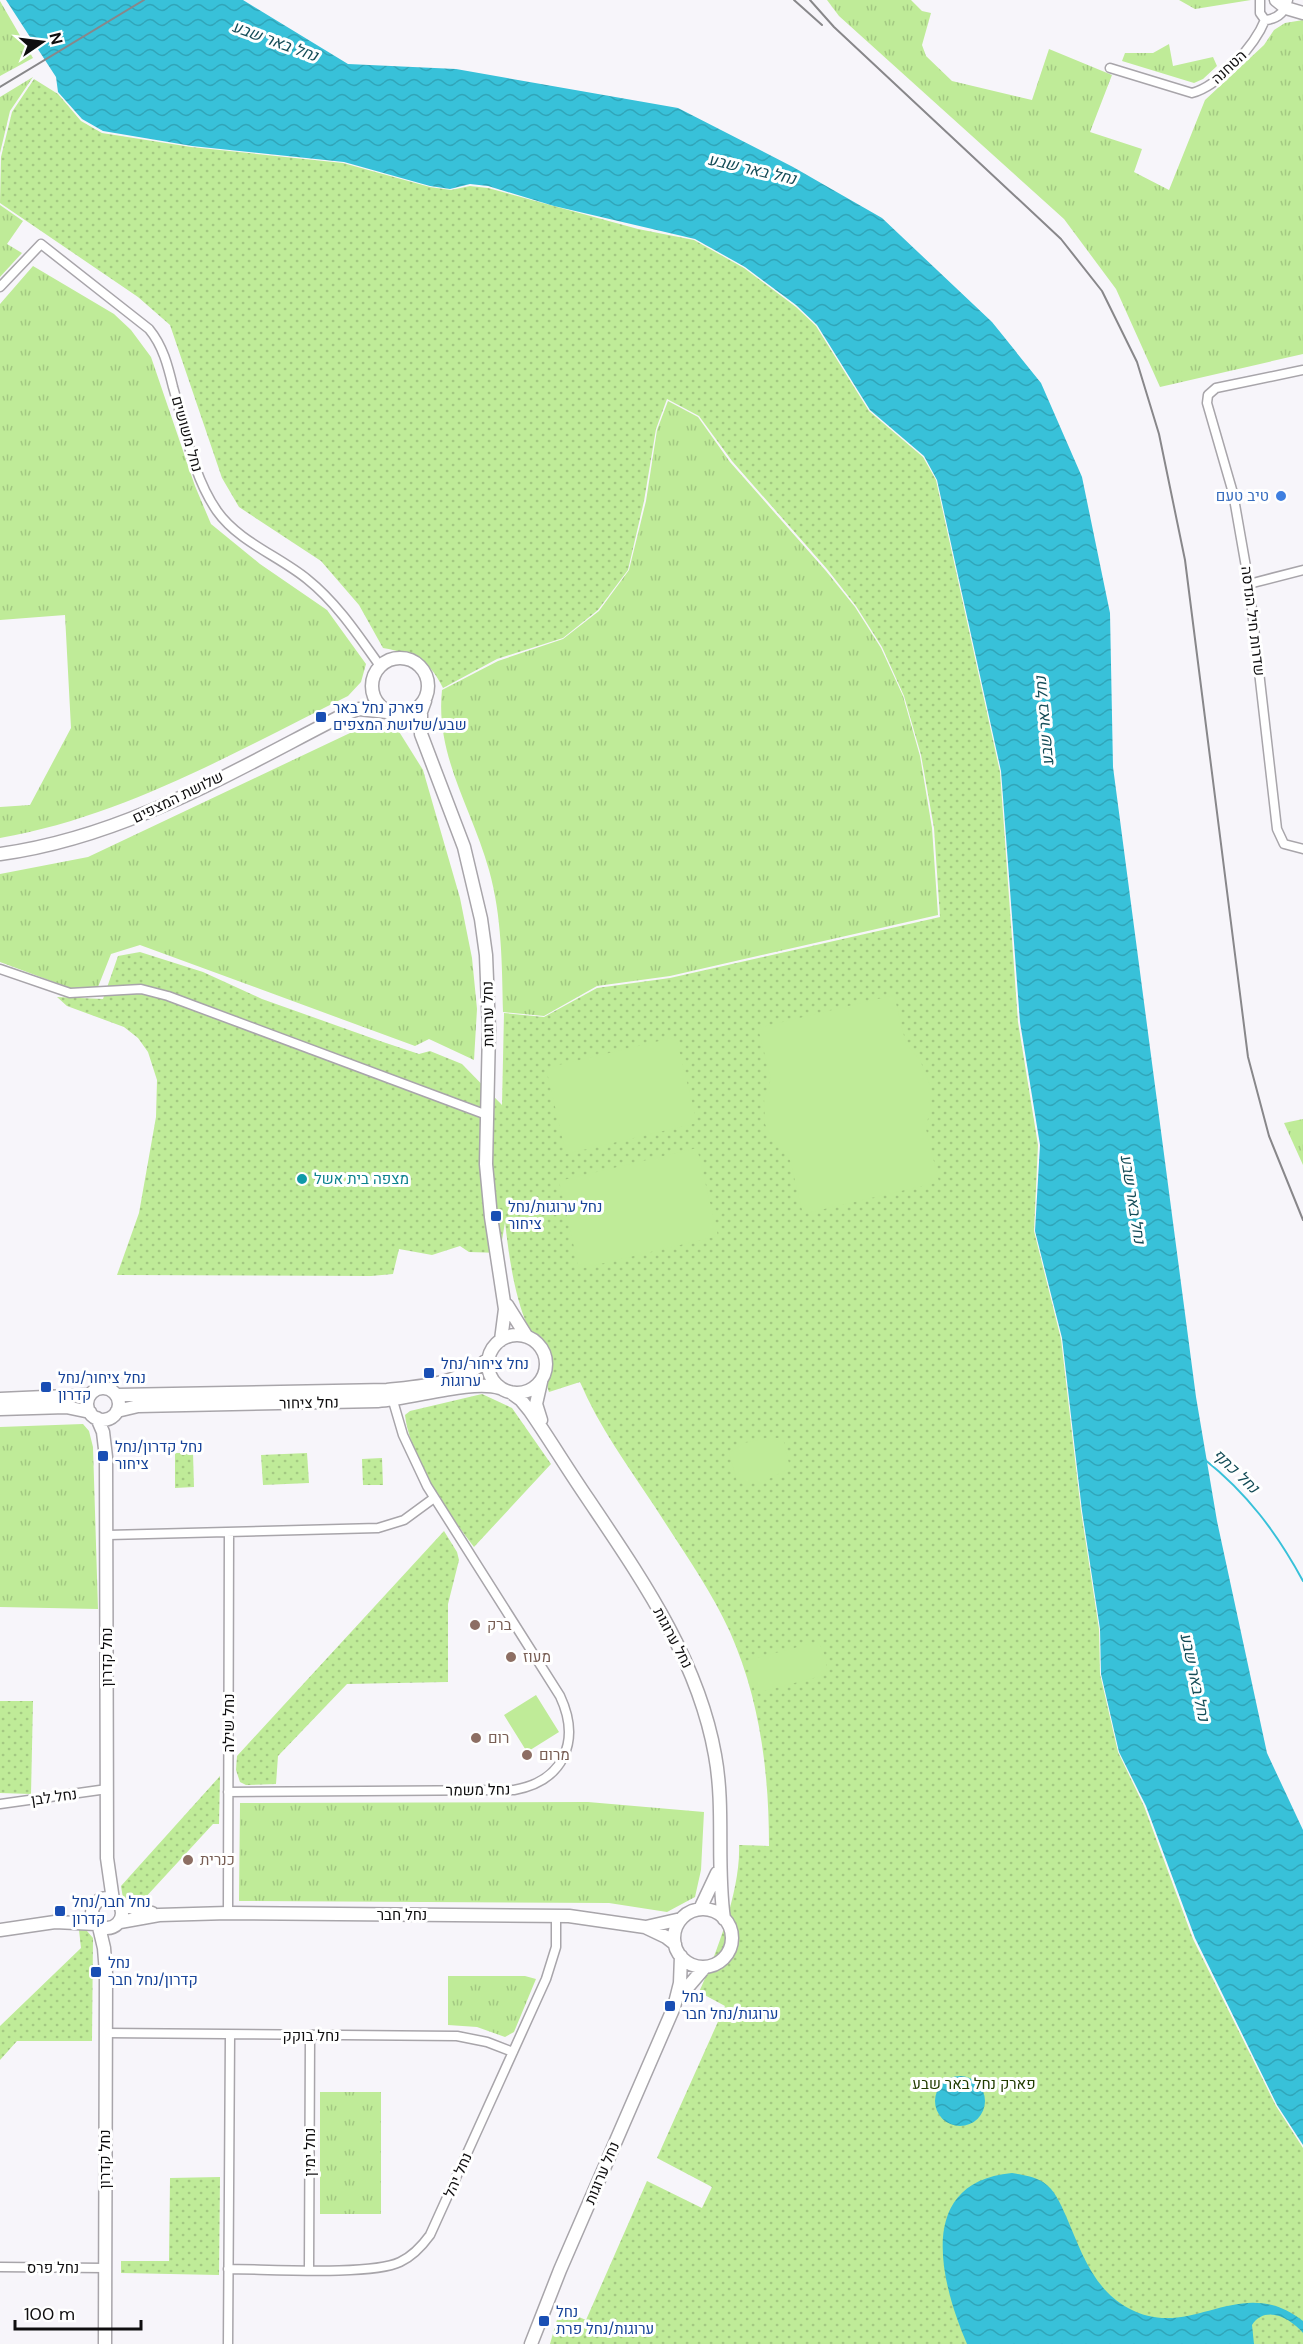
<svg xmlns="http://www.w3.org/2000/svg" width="1303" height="2344" font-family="'DM Sans',Heebo,sans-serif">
<defs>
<pattern id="grass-tufts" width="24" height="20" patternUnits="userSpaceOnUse" patternTransform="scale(1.5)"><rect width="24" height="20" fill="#bfeb98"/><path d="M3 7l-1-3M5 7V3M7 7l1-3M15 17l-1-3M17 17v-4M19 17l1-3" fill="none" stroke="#a3c882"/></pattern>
<pattern id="park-dots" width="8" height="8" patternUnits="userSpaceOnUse" patternTransform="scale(1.5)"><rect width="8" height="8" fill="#bfeb98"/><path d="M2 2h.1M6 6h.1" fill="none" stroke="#a3c882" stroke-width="1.8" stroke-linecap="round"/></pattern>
<pattern id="water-waves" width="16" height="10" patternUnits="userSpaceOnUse" patternTransform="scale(1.5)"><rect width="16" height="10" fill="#38c1d9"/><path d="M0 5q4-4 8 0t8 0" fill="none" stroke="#30a5b9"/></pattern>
</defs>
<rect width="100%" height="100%" fill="#f7f5fa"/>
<path fill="url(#grass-tufts)" d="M827 0H911L922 11 931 13 922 45 926 56 952 81 1032 100 1049 49 1112 75 1090 132 1142 149 1134 172 1169 190 1205 100 1264 45 1274 30 1285 23 1303 20V354L1160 387 1116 289 1064 219 839 16Z
M1179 0H1251L1195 9Z
M0 1 33 58 0 76Z
M1169 44 1173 66 1213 57 1217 66 1203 79 1194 83 1122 61 1125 53H1153Z
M33 77 10 111 0 153V97Z
M0 205 23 221 7 244 22 253 0 277Z
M33 266 114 314 131 330 151 357 195 486 211 524 260 564 327 610 366 664 361 682 348 696C235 752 125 816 0 838V807L30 805 71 728 65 615 0 620V304Z
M668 401 698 417 730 462 826 571 855 607 881 648 903 696 920 756 932 828 938 915 670 976 597 986 544 1016 503 1012C502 965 502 916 489 870 472 808 435 756 442 690L498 661 563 639 599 611 629 570 646 501 657 430Z
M383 725 398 730 423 770 460 898 472 958 477 1009 474 1060 429 1039 415 1046 140 945 111 954 98 987 70 988 0 962V874L88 857 350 733Z
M1303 1119V1165L1284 1123Z
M83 1424 89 1431 93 1447 98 1609 0 1607V1427Z
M588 1802 704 1812 701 1870 695 1897 667 1912 609 1903 239 1901 240 1803Z
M448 1976H525L536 1979 514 2032 505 2037 477 2027 448 2025Z
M320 2092H381V2214H320Z"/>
<path fill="url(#park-dots)" d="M34 79 58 94 81 121 102 133 191 147 343 163 430 187 451 190 470 186 488 188 638 229 694 240 744 268 796 307 816 326 869 411 923 457 936 480 1000 772 1018 1022 1038 1145 1034 1231 1061 1339 1081 1511 1099 1629 1100 1674 1118 1752 1144 1806 1193 1939 1276 2106 1303 2148V2344H550L560 2309 586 2320 647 2181 702 2208 712 2187 657 2158 725 2006 699 1992C717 1953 741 1888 739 1845L769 1846C769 1772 760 1700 730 1632 710 1588 681 1548 655 1507 628 1466 599 1427 580 1382L549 1392C544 1380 552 1369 549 1356 546 1342 532 1338 528 1327 514 1295 509 1256 505 1222L500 1253 469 1252 460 1246 432 1255 399 1249 393 1274 371 1276 117 1275 139 1213 156 1117 157 1080 148 1052 138 1038 124 1027 67 1006 57 997 103 999 118 956 140 952 203 972 262 999 380 1041 419 1054 430 1051 462 1064 502 1105 504 1013 544 1017 597 988 670 978 940 917 934 828 921 755 904 696 882 647 856 606 827 569 732 461 699 416 667 399 656 429 644 501 628 570 598 610 563 638 497 659 443 688C429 659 414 654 383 648L359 605 321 561 239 507 222 478 170 325 138 297 0 203 1 157 12 112Z
M482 1394 512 1408 551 1464 474 1547C449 1515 409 1455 405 1415L410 1411Z
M175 1453H193L194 1487 175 1488Z
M307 1453 309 1483 263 1485 261 1455Z
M382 1458 383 1485H363L362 1459Z
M444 1531 457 1552 459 1560 448 1604V1682L347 1684 278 1756 276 1784 246 1785 240 1782 236 1770 237 1756Z
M0 1701H33L31 1794 0 1793Z
M220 1776 219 1824H213L143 1900 127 1901 123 1898 121 1886Z
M79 1930 87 1931 93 1938 92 2041H17L0 2060V2026L81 1948Z
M220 2177 219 2275 121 2273V2261H169L170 2178Z"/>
<path fill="#bfeb98" d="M894 995 906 1044 920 1060 930 1085 931 1102 926 1129 939 1182 803 1214 790 1160 772 1140 765 1124 764 1098 771 1079 758 1028Z
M676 1037 697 1123 566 1154 546 1068Z
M697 1148 718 1236 579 1269 559 1181Z
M766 1438H783L790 1468 765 1481H737L729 1453 744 1443Z
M817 1642C824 1648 829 1667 825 1675L760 1692 755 1691 748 1668 749 1660Z
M536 1695 559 1732 527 1752 504 1715Z"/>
<path fill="url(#water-waves)" d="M6 0H243L348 64 456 69 678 108 793 167 882 218 992 322 1041 383 1082 477 1110 613 1113 767 1196 1397 1217 1521 1267 1753 1303 1830V2145L1277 2105 1195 1938 1146 1806 1119 1752 1101 1674 1100 1629 1082 1511 1062 1338 1035 1231 1040 1145 1020 1022 1001 771 937 480 924 456 870 410 817 325 796 305 745 267 695 239 554 206 488 186 470 184 450 189 430 186 344 162 192 146 103 131 82 119 58 92 56 77Z
M935 2101a25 25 0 1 1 50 0a25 25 0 1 1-50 0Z
M1012 2173C1023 2175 1033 2176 1043 2182 1055 2190 1060 2203 1066 2216 1081 2251 1093 2289 1128 2308 1192 2343 1239 2271 1303 2321V2333C1291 2319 1266 2304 1252 2325L1254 2344H967C940 2281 915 2182 1012 2173Z"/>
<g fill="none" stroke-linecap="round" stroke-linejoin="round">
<path stroke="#38c1d9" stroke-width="2" d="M1204 1459C1247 1493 1277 1533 1303 1581"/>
<defs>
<path id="street" d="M1260 0V13L1265 20C1278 19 1285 12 1288 0
M1110 68 1192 93C1219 86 1255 45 1265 20
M0 287 41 244 149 329C163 346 168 366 173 387 185 428 192 475 217 511 239 542 279 556 307 579 337 603 358 635 380 666
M1303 370 1216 388 1208 395 1207 403 1233 493 1249 584 1277 829 1284 844 1303 849
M1249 584 1303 570
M0 969 70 993 141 989 168 996 487 1115
M108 1535 378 1528 404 1520 434 1498
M228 1792 514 1790C564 1781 581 1741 560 1696L427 1486 403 1435 393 1401
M0 1804 107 1789
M228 1913 229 1532
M106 2033 457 2036 487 2042 513 2052
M0 2267 105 2268
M228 2269C266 2269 371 2276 400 2262 413 2256 422 2246 430 2235L546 1979 556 1947V1916
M309 2269 310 2036
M228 2344 230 2035"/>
<path id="secondary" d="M1276 0 1286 8 1303 13
M372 686a28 28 0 1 1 56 0a28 28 0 1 1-56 0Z
M425 701 421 712V734L464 847 481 919 486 955 489 1030 486 1164 491 1217 505 1309 501 1340
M0 854C126 837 235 770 347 713L359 709 387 712
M507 1305 527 1337
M488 1364a29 29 0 1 1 58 0a29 29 0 1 1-58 0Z
M541 1382 536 1404 541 1420
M87 1404a16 16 0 1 1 32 0a16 16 0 1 1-32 0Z
M510 1392 521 1400 530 1411C550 1440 568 1470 588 1499 641 1578 698 1659 715 1755 725 1809 716 1864 724 1919
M117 1395 387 1390C422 1386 461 1384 488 1359
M0 1399 90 1395
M0 1409 66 1407 90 1412
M117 1411 138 1406 378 1401C412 1399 472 1379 500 1388
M97 1418 103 1432 106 1457 107 1858 113 1900
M92 1913a15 15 0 1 1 30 0a15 15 0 1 1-30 0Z
M119 1904 152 1913
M700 1909 717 1873
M674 1938a29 29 0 1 1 58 0a29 29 0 1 1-58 0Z
M120 1922 159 1915 228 1913 569 1916 645 1927 666 1937 675 1944
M99 1927 104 1948 106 1973 105 2344
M646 1927 681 1919
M0 1930 55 1922 96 1924
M681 1995 705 1967
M531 2344 560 2270 674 2007 680 1983 681 1956"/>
</defs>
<use href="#street" stroke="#a8a5aa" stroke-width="11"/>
<use href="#secondary" stroke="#a8a5aa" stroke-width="15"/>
<use href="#street" stroke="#fff" stroke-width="8"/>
<use href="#secondary" stroke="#fff" stroke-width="12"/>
<path stroke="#88878a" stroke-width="2" d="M794 0 822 25
M810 0 834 27 1061 239 1102 291 1137 362 1159 434 1185 560 1248 1057 1269 1136 1303 1220
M0 87 144 0"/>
</g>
<circle fill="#3f7fe0" stroke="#fff" stroke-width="2" cx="1281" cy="496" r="6"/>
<g fill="#1a4fb4" stroke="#fff" stroke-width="2">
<rect x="315" y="711" width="12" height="12" rx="3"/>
<rect x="490" y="1210" width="12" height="12" rx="3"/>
<rect x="423" y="1367" width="12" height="12" rx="3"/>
<rect x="40" y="1381" width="12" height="12" rx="3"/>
<rect x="97" y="1450" width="12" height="12" rx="3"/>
<rect x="54" y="1905" width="12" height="12" rx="3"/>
<rect x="90" y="1966" width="12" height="12" rx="3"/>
<rect x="664" y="2000" width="12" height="12" rx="3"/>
<rect x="538" y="2315" width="12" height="12" rx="3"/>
</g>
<circle fill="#0f9aa8" stroke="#fff" stroke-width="2" cx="302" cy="1179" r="6"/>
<g fill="#8d6e63" stroke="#fff" stroke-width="2">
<circle cx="475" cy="1625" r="6"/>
<circle cx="511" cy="1657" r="6"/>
<circle cx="476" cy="1738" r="6"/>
<circle cx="527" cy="1755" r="6"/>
<circle cx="188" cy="1860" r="6"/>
</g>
<g text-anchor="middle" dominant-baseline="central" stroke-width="6" stroke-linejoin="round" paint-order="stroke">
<g font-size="15" fill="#0f0e0f" stroke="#fff">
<text transform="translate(1229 67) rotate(-43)">הטחנה</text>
<text transform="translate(187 434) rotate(74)">נחל משושים</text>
<text transform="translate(1253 621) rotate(83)">שדרות חיל הנדסה</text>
<text transform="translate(178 797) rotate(-26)">שלושת המצפים</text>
<text transform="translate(488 1014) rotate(-91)">נחל ערוגות</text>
<text transform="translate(309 1403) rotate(-1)">נחל ציחור</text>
<text transform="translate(673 1638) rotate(62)">נחל ערוגות</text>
<text transform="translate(107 1657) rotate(-90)">נחל קדרון</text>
<text transform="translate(229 1723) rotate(-90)">נחל שילה</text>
<text transform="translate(478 1790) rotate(-1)">נחל משמר</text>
<text transform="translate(54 1797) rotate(-8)">נחל לבן</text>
<text x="402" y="1915">נחל חבר</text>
<text x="311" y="2036">נחל בוקק</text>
<text transform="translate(310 2152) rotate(-90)">נחל ימין</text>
<text transform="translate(105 2159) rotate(-90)">נחל קדרון</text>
<text transform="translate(602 2173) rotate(-67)">נחל ערוגות</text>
<text transform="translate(458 2175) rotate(-66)">נחל יהל</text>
<text x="53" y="2268">נחל פרס</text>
</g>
<g font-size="15" fill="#366cbe" stroke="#fff" text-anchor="end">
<text x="1269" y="496">טיב טעם</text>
</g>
<g font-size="15" fill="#164399" stroke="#fff" text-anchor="start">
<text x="333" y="708">פארק נחל באר<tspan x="333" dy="17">שבע/שלושת המצפים</tspan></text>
<text x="508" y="1207">נחל ערוגות/נחל<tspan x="508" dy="17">ציחור</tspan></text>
<text x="441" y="1364">נחל ציחור/נחל<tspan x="441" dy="17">ערוגות</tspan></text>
<text x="58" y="1378">נחל ציחור/נחל<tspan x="58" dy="17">קדרון</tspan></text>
<text x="115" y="1447">נחל קדרון/נחל<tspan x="115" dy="17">ציחור</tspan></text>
<text x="72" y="1902">נחל חבר/נחל<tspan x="72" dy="17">קדרון</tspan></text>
<text x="108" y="1963">נחל<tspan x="108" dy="17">קדרון/נחל חבר</tspan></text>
<text x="682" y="1997">נחל<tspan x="682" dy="17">ערוגות/נחל חבר</tspan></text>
<text x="556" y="2312">נחל<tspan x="556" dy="17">ערוגות/נחל פרת</tspan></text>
</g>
<g font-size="15" fill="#0d838f" stroke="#fff" text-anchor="start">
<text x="314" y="1179">מצפה בית אשל</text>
</g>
<g font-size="15" fill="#785e54" stroke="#fff" text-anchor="start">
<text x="487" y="1625">ברק</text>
<text x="523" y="1657">מעוז</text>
<text x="488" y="1738">רום</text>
<text x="539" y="1755">מרום</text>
<text x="200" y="1860">כנרית</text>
</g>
<g font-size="15" fill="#223c00" stroke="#fff">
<text x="974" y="2084">פארק נחל באר שבע</text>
</g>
<g font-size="16" font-style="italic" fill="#144c57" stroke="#fff">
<text transform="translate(275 41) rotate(20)">נחל באר שבע</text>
<text transform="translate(752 169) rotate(13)">נחל באר שבע</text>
<text transform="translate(1044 721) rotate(-95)">נחל באר שבע</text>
<text transform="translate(1133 1199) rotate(81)">נחל באר שבע</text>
<text transform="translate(1236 1471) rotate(43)">נחל כתף</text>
<text transform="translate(1195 1677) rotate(78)">נחל באר שבע</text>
</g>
</g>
<g transform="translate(42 42) rotate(76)" stroke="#ffffff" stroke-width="4.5" paint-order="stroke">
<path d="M0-4.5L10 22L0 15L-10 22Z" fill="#0f0e0f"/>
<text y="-9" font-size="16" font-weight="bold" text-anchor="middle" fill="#0f0e0f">N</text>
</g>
<path d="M15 2320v9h126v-9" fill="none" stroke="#0f0e0f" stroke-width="3"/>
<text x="24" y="2320" font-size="18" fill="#0f0e0f" stroke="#ffffff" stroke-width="4.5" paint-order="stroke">100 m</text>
</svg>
